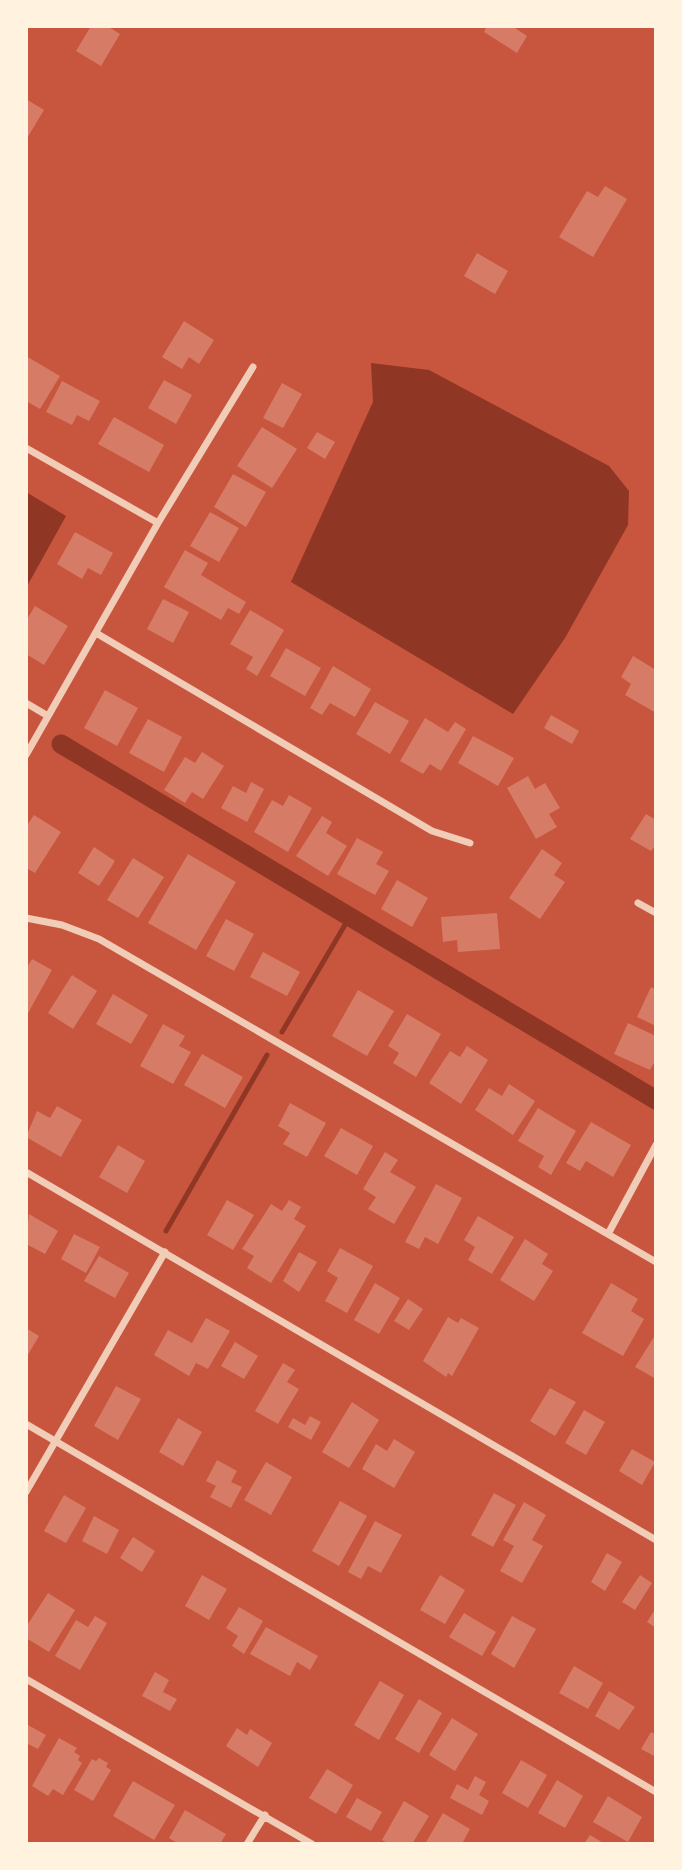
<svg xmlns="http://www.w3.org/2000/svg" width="682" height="1870" font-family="Barlow,sans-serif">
<rect width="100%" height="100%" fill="#c8553d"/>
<path fill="#8f3625" d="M371 363 429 370 609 466 629 491 628 525 565 638 513 714 291 582 373 402Z
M26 492 66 516 26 588Z"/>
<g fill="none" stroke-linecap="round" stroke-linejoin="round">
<path stroke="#8f3625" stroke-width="5" d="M282 1032 349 918
M166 1231 267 1055"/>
<path stroke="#8f3625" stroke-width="19" d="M61 744 656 1100"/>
</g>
<path fill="#d67c66" d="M91 26H107L120 34 101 66 76 51Z
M487 26H512L527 36 517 53 484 32Z
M26 99 44 110 26 140Z
M605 186 627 199 593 257 559 237 587 191 598 197Z
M477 253 508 271 495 294 464 276Z
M184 321 214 340 199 364 189 357 182 369 162 357Z
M26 356 60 376 40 409 26 401Z
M164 380 192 395 176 424 148 408Z
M62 381 100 401 89 421 77 415 72 425 46 412Z
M282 383 302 394 283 428 263 418Z
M114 417 164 445 149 472 98 444Z
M262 427 297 449 272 488 237 466Z
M317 432 335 442 325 459 307 448Z
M233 474 266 492 246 527 214 507Z
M210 512 239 528 219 562 190 546Z
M75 532 113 553 101 575 88 568 82 579 57 564Z
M185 550 208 563 201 575 246 602 239 614 228 608 221 620 164 587Z
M163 599 189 612 173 643 147 629Z
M35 606 68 626 44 665 26 654V621Z
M250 610 284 630 257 676 246 669 253 657 230 644Z
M286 648 321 668 305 696 270 676Z
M633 656 656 670V713L625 695 631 684 621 677Z
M333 666 371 689 355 717 330 703 322 715 310 708Z
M105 690 138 708 117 746 84 728Z
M375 702 409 721 390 754 356 734Z
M551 715 579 731 572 744 544 728Z
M425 718 448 732 455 722 466 729 441 771 430 764 423 774 400 761Z
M148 719 182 737 164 772 129 753Z
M473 736 514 758 498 786 458 763Z
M202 752 224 766 203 799 192 792 185 803 164 790 185 757 195 763Z
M528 776 535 789 545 783 560 808 549 814 557 827 536 839 507 788Z
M251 782 264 789 247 822 221 808 233 786 246 793Z
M289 795 312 808 288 852 254 832 272 800 283 806Z
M646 814 656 820V844L651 851 630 839Z
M34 815 61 832 35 873 26 868V827Z
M322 816 332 822 326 833 347 846 328 876 296 856Z
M357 838 383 852 376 864 389 871 375 895 337 874Z
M94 847 115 861 99 886 78 873Z
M542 849 562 863 554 875 565 882 540 919 509 898Z
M188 854 236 882 196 950 148 923Z
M133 858 164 877 138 918 107 900Z
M397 880 428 898 412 927 381 909Z
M497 913 500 949 458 952 457 940 443 942 441 917Z
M226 919 254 934 234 971 206 956Z
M263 952 300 972 287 996 250 977Z
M32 959 52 970 28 1013 26 969Z
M72 975 97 991 73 1029 48 1013Z
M651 987 656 990V1026L637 1017Z
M358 990 394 1011 367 1056 332 1036Z
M113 994 148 1015 131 1044 96 1024Z
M407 1014 441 1034 416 1077 393 1063 399 1053 388 1046Z
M628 1023 656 1036V1059L650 1070 614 1054Z
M163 1024 185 1036 179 1046 191 1052 173 1084 140 1066Z
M467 1046 488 1060 461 1104 429 1083 450 1051 460 1057Z
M202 1054 243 1077 225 1108 184 1085Z
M509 1084 535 1101 513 1135 475 1110 489 1088 502 1096Z
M290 1103 326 1123 307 1157 283 1144 290 1133 278 1126Z
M57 1106 82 1120 61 1157 26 1137 37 1111 50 1118Z
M538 1108 576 1131 551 1175 538 1167 544 1156 518 1141Z
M591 1122 631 1145 613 1177 586 1161 580 1171 566 1163Z
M341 1128 373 1146 357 1175 324 1156Z
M118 1145 145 1161 127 1193 99 1177Z
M385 1152 398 1160 390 1172 416 1187 394 1224 368 1209 376 1197 363 1189Z
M436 1184 462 1198 438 1244 425 1237 419 1249 405 1242Z
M227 1200 254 1215 233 1250 207 1235Z
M289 1200 301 1207 294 1219 306 1226 271 1283 247 1268 254 1256 242 1249 271 1204 282 1211Z
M29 1214 58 1231 45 1254 26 1244Z
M478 1216 514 1237 492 1274 468 1260 475 1247 464 1240Z
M74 1234 100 1247 86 1273 61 1259Z
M525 1239 548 1254 542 1264 553 1271 534 1301 500 1280Z
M340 1248 373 1266 347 1313 325 1301 338 1278 327 1271Z
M299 1252 317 1262 299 1292 283 1281Z
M99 1256 129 1273 115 1298 84 1281Z
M375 1283 400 1298 379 1334 354 1320Z
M611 1283 638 1299 631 1311 644 1319 623 1356 582 1333Z
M408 1299 423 1309 409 1330 394 1321Z
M448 1317 458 1323 461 1318 479 1328 452 1376 448 1373 446 1377 423 1361Z
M206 1318 230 1331 208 1369 196 1363 189 1376 154 1355 168 1330 192 1343Z
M26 1328 39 1336 26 1358Z
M656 1334V1379L635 1367Z
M235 1342 258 1356 244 1379 221 1366Z
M283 1363 295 1370 287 1382 299 1389 278 1424 255 1411Z
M116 1386 141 1399 118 1440 94 1426Z
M550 1388 576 1402 555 1436 530 1421Z
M352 1402 379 1420 349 1468 322 1452Z
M584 1410 605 1422 586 1455 565 1443Z
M310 1416 321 1422 311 1440 288 1427 293 1418 305 1425Z
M178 1418 202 1432 183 1466 159 1452Z
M394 1439 415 1452 394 1488 362 1469 376 1444 387 1451Z
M632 1449 655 1462 642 1485 619 1471Z
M217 1460 237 1471 231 1482 242 1487 231 1508 210 1497 216 1486 206 1481Z
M266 1462 292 1477 271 1515 244 1500Z
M494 1493 516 1505 493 1547 471 1535Z
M64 1495 86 1508 66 1543 44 1531Z
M340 1501 367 1516 339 1566 312 1551Z
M524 1502 546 1515 532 1540 543 1546 522 1583 500 1571 514 1546 503 1540Z
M94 1516 119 1530 107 1554 82 1541Z
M375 1521 402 1535 381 1573 368 1566 361 1579 348 1572Z
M133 1537 155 1551 142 1572 120 1558Z
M607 1553 622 1562 605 1591 591 1582Z
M202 1575 227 1589 209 1620 185 1606Z
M440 1575 465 1590 445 1624 420 1610Z
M640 1575 652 1583 635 1610 622 1602Z
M48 1593 75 1610 49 1652 26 1638V1627Z
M239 1607 263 1621 244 1654 232 1646 238 1636 226 1628Z
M656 1608V1628L647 1622Z
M464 1613 496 1632 482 1656 449 1637Z
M95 1616 107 1623 80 1670 55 1656 76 1620 88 1627Z
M512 1616 536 1629 514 1668 491 1654Z
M266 1627 318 1656 310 1670 297 1662 290 1676 250 1654Z
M574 1666 603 1683 588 1709 559 1693Z
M155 1672 169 1680 163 1692 177 1699 170 1711 142 1696Z
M380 1681 404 1695 379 1740 354 1725Z
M609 1691 635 1707 619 1730 595 1716Z
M419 1699 442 1713 419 1753 395 1739Z
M452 1718 478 1734 455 1771 429 1755Z
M26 1724 46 1735 38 1749 26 1743Z
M237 1728 247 1735 250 1729 272 1743 258 1767 226 1746Z
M651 1732 656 1735V1757L641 1749Z
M59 1738 77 1748 74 1752 80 1756 78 1760 82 1763 63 1795 53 1789 48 1796 32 1786Z
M99 1758 108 1763 106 1767 111 1770 93 1801 74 1790 92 1759 96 1761Z
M521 1760 547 1775 528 1808 502 1793Z
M327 1769 353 1785 336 1814 309 1798Z
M475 1776 486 1782 479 1795 489 1801 482 1815 450 1798 457 1784 468 1790Z
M557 1780 583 1796 565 1828 538 1813Z
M133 1781 175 1805 154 1840 113 1816Z
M608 1796 642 1817 628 1842 593 1822Z
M357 1798 382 1812 371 1831 346 1817Z
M404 1801 429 1816 412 1844H389L382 1840Z
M185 1810 226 1834 220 1844H179L169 1838Z
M443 1813 470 1829 462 1844H425Z
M590 1835 605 1844H584Z"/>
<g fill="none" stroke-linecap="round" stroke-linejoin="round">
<path stroke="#f1ccb7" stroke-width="7" d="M26 448 158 523
M96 633 432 831 470 843
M26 703 48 716
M26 755 158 523 253 367
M638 903 656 913
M26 918 62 925 99 939 656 1262
M26 1172 656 1540
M608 1234 656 1145
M26 1424 656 1792
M26 1492 165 1252
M26 1679 312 1844
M247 1844 265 1815"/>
</g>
<rect width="682" height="1870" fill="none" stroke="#fff3e0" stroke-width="56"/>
</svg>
